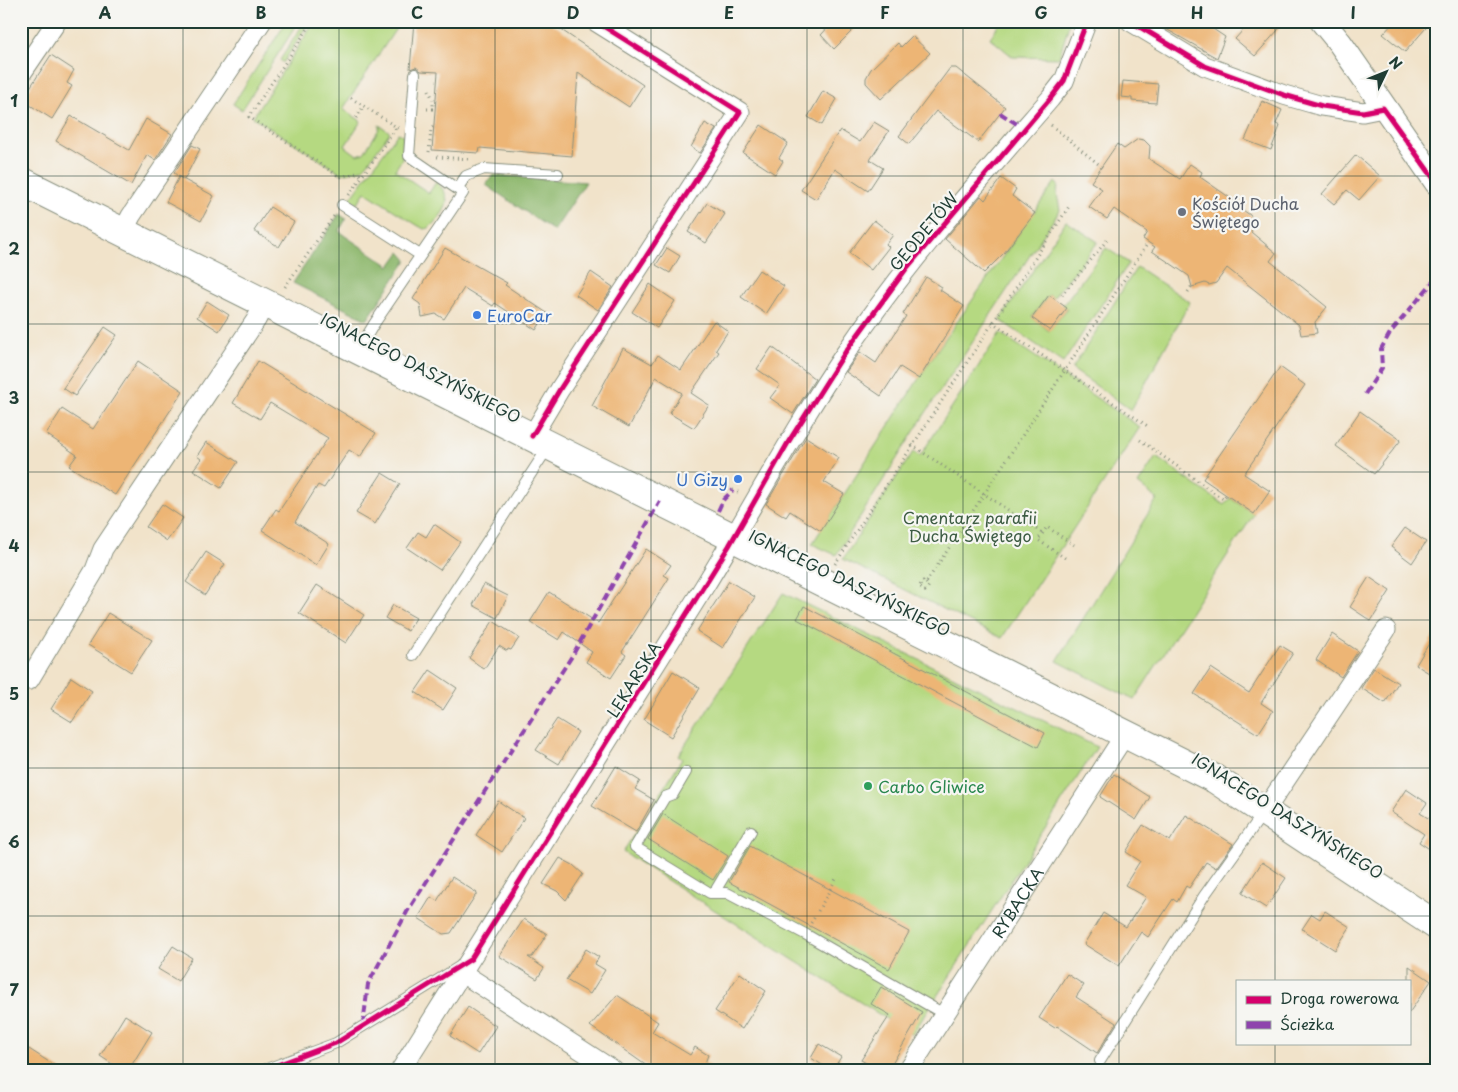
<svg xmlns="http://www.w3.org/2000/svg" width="1458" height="1092" font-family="'Playpen Sans',sans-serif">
<rect width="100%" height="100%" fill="#f6f6f2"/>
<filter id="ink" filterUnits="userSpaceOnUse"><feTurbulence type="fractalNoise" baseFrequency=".02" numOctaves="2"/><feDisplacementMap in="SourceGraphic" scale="10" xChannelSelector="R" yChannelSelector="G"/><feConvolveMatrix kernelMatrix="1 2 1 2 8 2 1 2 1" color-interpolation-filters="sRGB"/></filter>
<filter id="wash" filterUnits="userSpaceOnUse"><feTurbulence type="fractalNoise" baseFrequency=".0096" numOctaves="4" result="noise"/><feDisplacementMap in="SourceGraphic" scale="20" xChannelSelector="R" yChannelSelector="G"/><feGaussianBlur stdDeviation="1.12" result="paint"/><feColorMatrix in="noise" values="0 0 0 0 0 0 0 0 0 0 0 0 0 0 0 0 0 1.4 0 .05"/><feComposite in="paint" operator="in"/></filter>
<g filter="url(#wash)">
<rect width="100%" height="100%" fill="#f1e3ca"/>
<path fill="#b5d981" stroke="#6a8b5a" d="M287 21H299L242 110 233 104Z
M305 21H310L283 63 280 60Z
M315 21H401L343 109 361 121 345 146 357 155 364 153 379 129V125L390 132 367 164 362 169 342 174 253 117Z
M1001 21H1070L1059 58 1013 57 990 38Z
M398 133 403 135 402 159 395 170 429 193 436 182C456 200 445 212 429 228L424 229 417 225 365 192 357 204 350 199Z
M1055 182 1058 185 1057 194 1060 210 925 414 836 555 812 544 938 349Z
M1066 221 1098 242 1053 298 1049 295 1032 317 1049 331 1067 309 1063 305 1106 248 1129 263 1063 363 1000 320Z
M1137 267 1190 302 1131 410 1072 369Z
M1000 333 1140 427 1002 638 843 559 913 452 920 456Z
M1156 457 1224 505 1230 498 1254 514 1134 700 1057 661 1157 499 1138 484Z
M783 593 1097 747 912 1035 623 852 682 759 678 756Z"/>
<path fill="#90b96f" stroke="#587b52" d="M493 175 586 182 554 231 486 185Z
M339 214 346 219 339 231 345 236 390 266 400 252 407 260 367 320 293 283Z"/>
<g id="blocks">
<path fill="#edb575" d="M414 21H548L643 85 629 107 578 73 572 156 480 148 479 153 432 150 438 72 421 71 416 67 410 69Z
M834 21H862L834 49 821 35Z
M1152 21H1201L1225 37 1217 58Z
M1251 21H1286L1255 56 1235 39Z
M1395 21H1432L1405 52 1383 34Z
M912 36 930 53 881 99 866 83V78L871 69 898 43 901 47Z
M51 55 74 70 67 83 72 86 52 119 22 100Z
M950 68H956L1005 107 978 142 936 111 909 144 899 136Z
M1123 81 1158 84 1156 103 1132 101V98L1121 97Z
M823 91 837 99 822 125 808 117Z
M1262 101 1282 110 1276 124 1280 126 1271 150 1245 140Z
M71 116 129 150 146 119 172 134 155 160 147 155 131 185 56 141Z
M874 122 889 131 870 160 883 168 868 191 835 169 816 199 801 190 840 130 860 142Z
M705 123 716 129 700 153 691 147Z
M761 125 788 143 779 158 783 161 775 174 743 153Z
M1138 139 1144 140 1150 146 1149 159 1180 179 1190 164 1202 172 1200 177 1239 204 1237 206 1250 215 1255 223 1251 232 1276 253 1270 261 1327 307 1315 322 1317 333 1301 335 1299 325 1227 268 1216 283 1209 285 1205 283 1192 287 1189 276 1152 251 1155 247 1143 239 1147 232 1114 209 1107 219 1089 207 1102 189 1091 182 1117 144 1124 149Z
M192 145 200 149 184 180 174 173Z
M1356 155 1380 176 1359 200 1347 190 1334 204 1322 194Z
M179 177 214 196 201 221 166 202Z
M1001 178 1016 189 1012 196 1035 213 1004 253 984 273 945 239 981 196 985 200Z
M707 203 725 214 706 243 688 232Z
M270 207 294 222 279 247 254 231Z
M874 220 893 235 886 244 889 247 871 270 849 253Z
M445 248 507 283 505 285 547 313 536 330 495 303 493 306 464 288 444 319 436 314 422 317 420 304 413 299Z
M667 248 680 256 670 273 656 265Z
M759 270 784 286 766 314 741 297Z
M591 272 613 287 598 310 576 295Z
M926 277 942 287 940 290 964 306 919 379 900 367 881 396 846 372 860 352 876 363 906 316 903 314Z
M650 284 675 301 657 328 632 312Z
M1049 295 1067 308 1050 331 1032 318Z
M207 301 229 315 219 331 197 317Z
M714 321 728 331 716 350 719 352 691 393 709 405 694 428 669 413 682 393 656 377 629 427 592 406 623 348 652 364 658 355 681 370Z
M105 327 117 335 75 396 63 388Z
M772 347 815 379 793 414 770 398 780 385 757 369Z
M138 361 183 391 115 495 69 466 77 455 46 434 62 409 93 429Z
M258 361 376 433 360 457 349 450 324 488 318 485 295 522 329 544 316 565 262 530 276 509 279 511 328 438 270 403 260 419 233 403Z
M1280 367 1305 385 1244 474 1270 491 1254 514 1203 479Z
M1360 411 1401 440 1374 474 1336 446Z
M806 437 839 458 824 482 844 494 821 531 790 511 786 517 766 504Z
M206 442 238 462 221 488 193 470 201 459 197 456Z
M382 473 400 484 375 524 356 513Z
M162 504 183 518 167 541 146 527Z
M434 524 460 542 440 570 407 548 418 532 426 537Z
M1405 528 1426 542 1412 563 1391 547Z
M646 549 671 565 664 575 669 578 627 644 622 652 626 655 611 678 586 662 592 652 564 632 559 640 530 622 549 592 598 623Z
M206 552 225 564 205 595 186 582Z
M1369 577 1390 591 1371 621 1350 607Z
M729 581 755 597 723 648 697 631Z
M484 584 508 596 497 618 473 605Z
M317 585 364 615 346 643 299 613Z
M393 605 416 618 408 631 385 618Z
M804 606 1045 733 1038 747 797 619Z
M108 613 152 640 131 672 88 645Z
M493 621 519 638 511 650 508 649 507 651 499 646 484 669 469 658Z
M1437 630V660L1429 673 1416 665Z
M1332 634 1358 651 1341 677 1316 660Z
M1280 645 1293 653 1261 703 1273 711 1258 734 1194 694 1211 668 1249 693Z
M1374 668 1398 683 1385 703 1361 688Z
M430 670 457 688 443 710 415 692Z
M673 671 700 688 671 737 644 720Z
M71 677 92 691 72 722 51 709Z
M557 719 578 732 559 764 536 750Z
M616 766 640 781 635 789 654 800 636 832 592 806Z
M1114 774 1150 797 1136 820 1100 797Z
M1406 789 1427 803 1420 813 1433 821 1437 815V854L1419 842 1424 834 1391 812Z
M498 801 524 818 502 852 476 835Z
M663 814 728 856 713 880 648 839Z
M1186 815 1233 844 1216 868 1206 862 1189 888 1186 886 1177 902 1173 899 1148 937 1141 932 1119 966 1084 944 1103 913 1126 927 1146 897 1125 885 1140 861 1126 852 1143 825 1170 841Z
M750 846 909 932 889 969 729 882Z
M560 858 573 865 583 874 566 900 557 891 543 884Z
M1262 862 1286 878 1266 908 1242 893Z
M452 877 477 893 451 933 443 934 418 918 431 897 437 901Z
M1325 911 1350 927 1335 950 1302 929 1312 914 1320 919Z
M524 919 547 934 532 957H528L544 968 537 979 499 956Z
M173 946 192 958 178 981 158 969Z
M586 949 599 957 595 964 605 970 590 994 566 980Z
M1409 966 1431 981 1409 1013Z
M740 973 766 991 742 1029 715 1011Z
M1067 974 1084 985 1076 997 1116 1023 1097 1053 1057 1026 1055 1028 1039 1018Z
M881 987 922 1012 888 1071H880L861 1060 890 1015 871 1004Z
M617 995 658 1022 652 1032 690 1055 695 1047 708 1055 705 1063 718 1071H654L590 1026Z
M468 1007 496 1026 478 1054 450 1036Z
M125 1015 152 1032 128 1071H123L100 1056Z
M819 1044 841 1057 832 1071 811 1058Z
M29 1049 63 1071H21V1060Z"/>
</g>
</g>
<g filter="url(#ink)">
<use href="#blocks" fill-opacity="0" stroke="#88907f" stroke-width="1"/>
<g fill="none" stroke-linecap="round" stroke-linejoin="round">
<defs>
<path id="service" d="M457 189 466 176 484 169 558 174
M342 205 420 255
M359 349 374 324 463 193 409 156 415 74
M413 655 549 446
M686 772 673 794 665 797 635 847 710 893H727L805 934 944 1014
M714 893 751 831
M1100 1061 1204 896 1264 812
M261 1071 336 1043 462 965"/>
<g id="minor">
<path d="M1130 21 1205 66 1284 95 1322 106 1363 112 1383 108"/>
<path d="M21 74 57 21"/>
<path d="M123 232 131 216 262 21"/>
<path d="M532 436 560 389 740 112 595 21"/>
<path d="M29 680 95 570 103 549 256 320 265 303"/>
<path d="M1264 812 1386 630"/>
<path d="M462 973 614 1071"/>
<path d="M400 1071C502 910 604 749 704 587 752 509 795 427 847 351 907 262 980 180 1050 99L1064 81 1087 21"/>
<path id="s1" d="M908 1071 1126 733"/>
</g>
<path id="tertiary" d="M1322 21 1340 43 1437 183"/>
<path id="secondary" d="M21 181 1215 779 1437 926"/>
</defs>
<use href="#service" stroke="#88907f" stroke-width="12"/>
<use href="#minor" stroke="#88907f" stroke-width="21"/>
<use href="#tertiary" stroke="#88907f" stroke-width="26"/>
<use href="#secondary" stroke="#88907f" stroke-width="30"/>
<path stroke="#88907f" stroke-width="3" stroke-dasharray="1 4" stroke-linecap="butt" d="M313 21 249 117 340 177 357 173 362 176
M429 90 433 100V109
M351 98 398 128
M427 109H434
M356 118 364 106
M1051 125 1102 167
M429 152 431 129 433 127
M437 157 469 159
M349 195 396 128
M285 287 334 216
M1188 292 1193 284
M1062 295 1108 239
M992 322 1149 427
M1140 440 1223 499 1226 495
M912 445 1042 533
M728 488 740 493
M1065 558 1038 540 1047 527 1074 545
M835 564 1070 205
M926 583 929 586 925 591 919 587 923 581 926 583 1148 243
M818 911 837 877
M811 923 816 915"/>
<use href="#service" stroke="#fff" stroke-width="10"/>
<use href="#minor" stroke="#fff" stroke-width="19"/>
<use href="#tertiary" stroke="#fff" stroke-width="24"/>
<use href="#secondary" stroke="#fff" stroke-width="28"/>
<path stroke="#8e44ad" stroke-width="4" stroke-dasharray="8 4" stroke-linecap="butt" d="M1000 113 1020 126
M1365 394 1382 368 1381 349 1390 333 1437 277
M718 511 723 500 733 490
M363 1026 368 984 407 912 572 656 660 501"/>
<defs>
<path id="cycleway" d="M1130 21 1205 66 1284 95 1322 106 1363 112 1383 108 1437 183
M532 436 560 389 740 112 595 21
M261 1071 336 1043 471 959 729 546 789 441 846 351 906 269 1050 99 1064 81 1087 21"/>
</defs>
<use href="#cycleway" stroke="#f6f6f2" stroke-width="8"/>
<use href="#cycleway" stroke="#d6006c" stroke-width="5"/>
</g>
</g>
<path fill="none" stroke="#1f3d34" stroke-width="1" stroke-opacity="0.55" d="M183 21V1071M339 21V1071M495 21V1071M651 21V1071M807 21V1071M963 21V1071M1119 21V1071M1275 21V981M21 176H1437M21 324H1437M21 472H1437M21 620H1437M21 768H1437M21 916H1437M1275 1043V1071"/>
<circle fill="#6b7280" stroke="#f6f6f2" stroke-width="2" cx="1182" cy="212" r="5"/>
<g fill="#3f7fe0" stroke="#f6f6f2" stroke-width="2">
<circle cx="477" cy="315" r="5"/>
<circle cx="738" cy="479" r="5"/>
</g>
<circle fill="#2e9e5b" stroke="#f6f6f2" stroke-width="2" cx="868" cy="786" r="5"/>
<g text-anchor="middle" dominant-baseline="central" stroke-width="4.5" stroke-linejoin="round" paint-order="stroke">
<g font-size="16" fill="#5b616d" stroke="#f6f6f2" text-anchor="start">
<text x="1192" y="203">Kościół Ducha<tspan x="1192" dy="18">Świętego</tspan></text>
</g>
<g font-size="16" fill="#1f3d34" stroke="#f6f6f2">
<text transform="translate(923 231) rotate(-50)">GEODETÓW</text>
<text transform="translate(421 367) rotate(27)">IGNACEGO DASZYŃSKIEGO</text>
<text transform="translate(850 582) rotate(26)">IGNACEGO DASZYŃSKIEGO</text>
<text transform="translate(633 679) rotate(-58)">LEKARSKA</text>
<text transform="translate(1288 815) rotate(32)">IGNACEGO DASZYŃSKIEGO</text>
<text stroke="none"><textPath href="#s1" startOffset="201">RYBACKA</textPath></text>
</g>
<g font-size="16" fill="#366cbe" stroke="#f6f6f2" text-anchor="start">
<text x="487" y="315">EuroCar</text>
<text x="728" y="479" text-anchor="end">U Gizy</text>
</g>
<g font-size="16" fill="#3d5c43" stroke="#f6f6f2">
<text x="970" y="517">Cmentarz parafii<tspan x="970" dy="18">Ducha Świętego</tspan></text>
</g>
<g font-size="16" fill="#27864d" stroke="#f6f6f2" text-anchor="start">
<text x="878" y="786">Carbo Gliwice</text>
</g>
</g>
<rect width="1458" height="1092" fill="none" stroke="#f6f6f2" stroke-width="55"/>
<rect x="1236" y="980" width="175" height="65" fill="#f6f6f2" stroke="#a0aca6"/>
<rect x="1246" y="996" width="25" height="8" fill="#d6006c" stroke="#a0aca6"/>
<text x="1280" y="1004" font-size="15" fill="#1f3d34">Droga rowerowa</text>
<rect x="1246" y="1021" width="25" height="8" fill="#8e44ad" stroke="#a0aca6"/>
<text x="1280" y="1030" font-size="15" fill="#1f3d34">Ścieżka</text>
<g transform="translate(1386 72) rotate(47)" stroke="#f6f6f2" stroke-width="4" paint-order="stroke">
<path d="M0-4L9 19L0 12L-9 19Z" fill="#1f3d34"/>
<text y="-8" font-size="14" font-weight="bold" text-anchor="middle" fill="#1f3d34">N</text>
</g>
<rect x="28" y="28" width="1402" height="1036" fill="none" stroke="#1f3d34" stroke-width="2"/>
<g font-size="16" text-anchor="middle" font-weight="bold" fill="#1f3d34">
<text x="105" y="19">A</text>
<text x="261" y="19">B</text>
<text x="417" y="19">C</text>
<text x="573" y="19">D</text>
<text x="729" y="19">E</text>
<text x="885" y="19">F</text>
<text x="1041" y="19">G</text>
<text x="1197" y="19">H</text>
<text x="1353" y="19">I</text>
<text x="14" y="107">1</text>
<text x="14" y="255">2</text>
<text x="14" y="404">3</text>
<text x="14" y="552">4</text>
<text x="14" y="700">5</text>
<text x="14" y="848">6</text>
<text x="14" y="996">7</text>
</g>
</svg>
